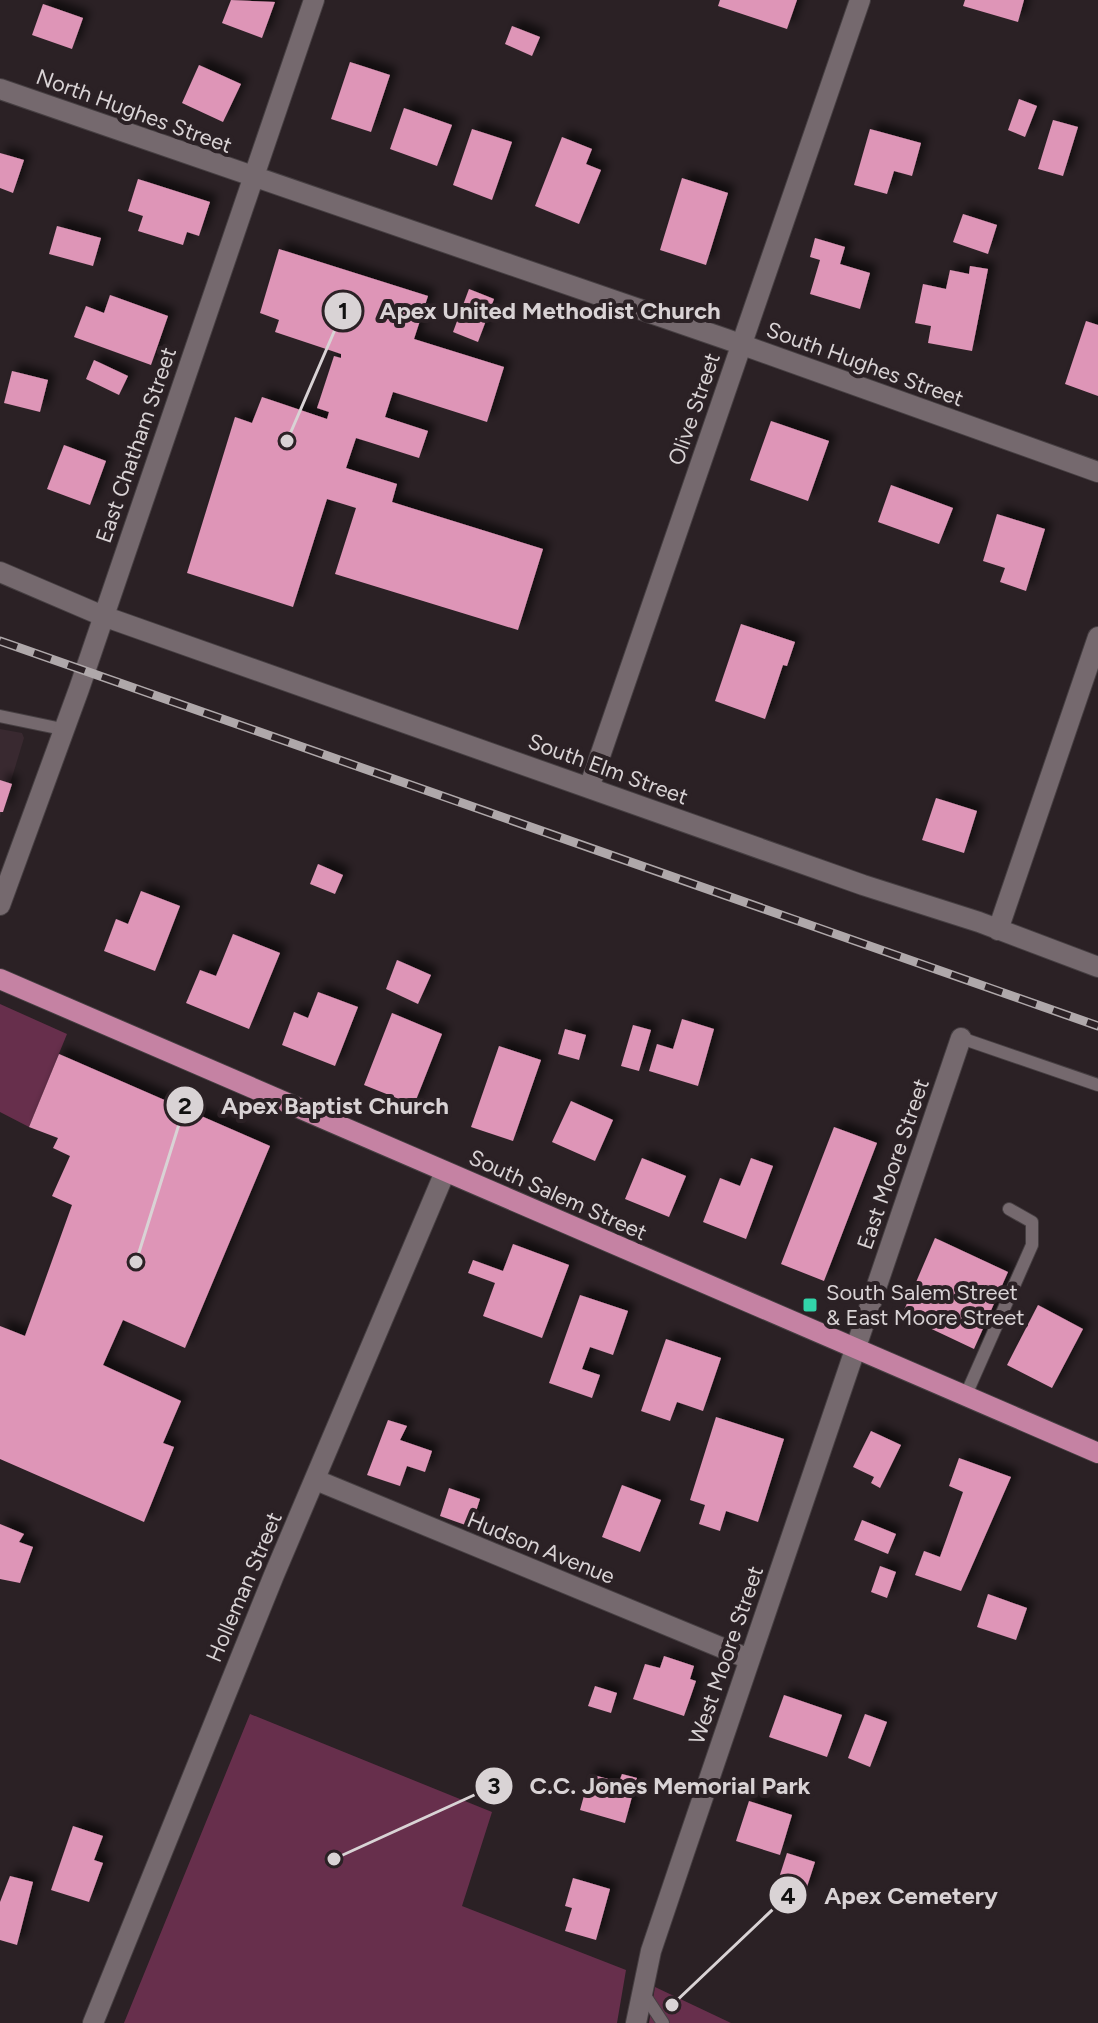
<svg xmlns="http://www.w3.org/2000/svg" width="1098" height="2023" font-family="Figtree,sans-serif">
<defs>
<filter id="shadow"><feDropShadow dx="7" dy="-7" stdDeviation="4" flood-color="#0009"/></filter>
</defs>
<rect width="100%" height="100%" fill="#2b2125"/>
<path fill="#392930" d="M0 729 22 733 24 738 0 817Z"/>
<path fill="#672f4c" d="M0 1004 67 1034 29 1127 0 1112Z
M250 1714 492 1812 462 1906 626 1970 617 2023H124Z
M655 1987 731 2023H649Z"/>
<path fill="#de95b7" filter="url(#shadow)" d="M231 0 275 2 262 38 222 23Z
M720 0H797L787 29 718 6Z
M965 0H1024L1018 22 963 6Z
M43 4 83 18 72 49 32 35Z
M512 26 540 37 532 56 505 44Z
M350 62 390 75 371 132 331 119Z
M199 65 241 84 223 122 182 103Z
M1019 99 1037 106 1025 137 1008 130Z
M404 108 452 125 437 166 390 149Z
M1053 120 1078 127 1063 176 1038 169Z
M472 129 512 142 492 200 453 185Z
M870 129 921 143 912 176 894 171 887 194 854 185Z
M562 137 592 149 586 164 601 170 579 224 535 206Z
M0 153 24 160 13 193 0 188Z
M682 178 728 193 706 265 660 250Z
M138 179 210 202 199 236 187 232 183 245 138 231 143 216 128 211Z
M963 214 997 225 988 254 953 242Z
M57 226 101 238 93 266 49 254Z
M815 238 845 247 840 264 870 273 860 309 810 294 820 260 810 257Z
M279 249 428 296 414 339 504 367 487 422 393 392 385 417 428 431 419 458 356 438 346 468 397 484 392 502 543 549 518 630 335 574 356 508 327 499 293 607 187 573 235 417 252 423 262 397 327 419 329 412 317 408 334 356 341 358V354L275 332 279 320 260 313Z
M970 266 988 269 972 351 928 343 931 326 915 323 923 284 946 289 950 270 969 274Z
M469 289 494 299 478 342 453 332Z
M110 295 168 316 151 365 74 337 86 306 104 313Z
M1086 321 1098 325V396L1065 384Z
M94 360 128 376 119 395 86 379Z
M12 371 48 380 40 412 4 403Z
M771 421 829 441 808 501 750 480Z
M64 445 106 461 90 505 47 489Z
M891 485 953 508 939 544 878 522Z
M997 514 1045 529 1026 591 1000 582 1005 568 983 561Z
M741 624 795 642 787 666 783 665 765 719 715 701Z
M0 780 12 784 3 812H0Z
M936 798 977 811 964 853 922 840Z
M318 864 343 875 335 894 310 884Z
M141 891 180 906 155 971 104 951 116 919 128 924Z
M233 934 280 953 249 1029 186 1003 200 970 216 976Z
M397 960 431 975 418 1004 386 989Z
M318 992 358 1007 335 1066 282 1045 294 1012 308 1018Z
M392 1013 442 1034 414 1105 364 1085Z
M682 1019 714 1029 698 1086 649 1071 657 1044 673 1049Z
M633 1025 651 1030 639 1071 621 1066Z
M565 1029 586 1035 579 1060 558 1054Z
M499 1046 541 1060 513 1141 471 1127Z
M59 1054 270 1146 185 1348 123 1320 103 1365 181 1401 163 1443 174 1447 144 1522 0 1459V1326L25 1336 72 1205 52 1196 70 1156 53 1148 58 1138 29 1127Z
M571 1101 613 1120 595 1161 552 1142Z
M834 1127 877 1143 824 1281 781 1264Z
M642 1158 686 1176 669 1217 625 1199Z
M751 1158 773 1166 746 1239 703 1222 720 1178 740 1186Z
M935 1238 1008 1272 974 1349 902 1315Z
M513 1244 569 1265 542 1338 483 1316 495 1283 468 1273 473 1260 503 1271Z
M580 1295 628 1311 613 1355 590 1347 582 1369 600 1375 592 1398 549 1383Z
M1038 1305 1083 1329 1052 1388 1007 1365Z
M666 1339 721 1358 703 1411 677 1402 670 1421 641 1411Z
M716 1417 784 1439 758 1522 726 1511 720 1531 699 1524 705 1505 690 1500Z
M388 1420 407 1426 400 1440 432 1451 425 1472 407 1466 400 1486 367 1475Z
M871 1431 901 1445 880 1488 871 1483 874 1477 853 1467Z
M959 1458 1011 1477 961 1591 915 1575 924 1551 940 1557 963 1492 949 1486Z
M622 1485 661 1500 640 1552 602 1537Z
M449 1488 480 1499 471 1527 440 1516Z
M862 1520 896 1534 888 1554 854 1540Z
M0 1524 24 1534 19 1542 33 1547 20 1583 0 1579Z
M880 1566 896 1572 887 1598 871 1592Z
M988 1594 1027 1608 1016 1640 977 1627Z
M664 1656 694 1666 690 1679 696 1681 684 1716 633 1699 645 1664 660 1668Z
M595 1686 617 1693 611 1713 588 1706Z
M784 1695 842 1715 827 1757 769 1737Z
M865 1714 887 1722 870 1767 848 1758Z
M590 1774 619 1782 622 1774 637 1778 625 1823 580 1810Z
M749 1801 792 1815 780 1855 736 1841Z
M73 1826 103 1836 94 1860 103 1863 89 1902 51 1890Z
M787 1853 815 1862 805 1893 777 1884Z
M10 1876 33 1882 17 1945 0 1940V1902Z
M573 1878 610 1889 596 1940 565 1931 572 1908 565 1906Z"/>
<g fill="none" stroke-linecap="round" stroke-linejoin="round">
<defs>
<path id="service" d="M0 716 62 729
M961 1038 1098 1085
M965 1397 1032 1245V1222L1009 1209
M642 1991 663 2023"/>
<path id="minor" d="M0 89 726 339 1098 472
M0 572 103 616 863 885 979 922 1098 967
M589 788 860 0
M0 905 79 689 314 0
M998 930 1098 637
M316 1480 749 1659
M93 2023 274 1575 445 1172
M636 2023 651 1951 684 1853 961 1038"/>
<path id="primary" d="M0 979 1098 1453"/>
</defs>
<use href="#service" stroke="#463f42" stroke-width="14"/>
<use href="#minor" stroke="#463f42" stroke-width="22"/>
<use href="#primary" stroke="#463f42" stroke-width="22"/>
<use href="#service" stroke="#75696e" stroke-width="12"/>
<use href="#minor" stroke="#75696e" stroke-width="20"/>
<use href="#primary" stroke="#c582a3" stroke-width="20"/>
<defs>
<path id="rail" d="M0 641 1098 1026"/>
</defs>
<use href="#rail" stroke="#afa8aa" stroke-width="9"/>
<use href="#rail" stroke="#2b2125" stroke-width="6" stroke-dasharray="18" stroke-linecap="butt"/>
</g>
<rect fill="#32d4a9" stroke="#2b2125" stroke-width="3" x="802" y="1297" width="16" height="16" rx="4"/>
<g text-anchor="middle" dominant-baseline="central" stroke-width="8" stroke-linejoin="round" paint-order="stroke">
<g font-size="22" fill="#d9d3d5" stroke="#2b2125">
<text transform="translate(134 111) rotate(20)">North Hughes Street</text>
<text transform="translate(865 364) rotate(20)">South Hughes Street</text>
<text transform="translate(694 409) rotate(-71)">Olive Street</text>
<text transform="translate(136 445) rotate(-71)">East Chatham Street</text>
<text transform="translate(608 769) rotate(20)">South Elm Street</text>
<text transform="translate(893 1164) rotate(-71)">East Moore Street</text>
<text transform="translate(558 1195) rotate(24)">South Salem Street</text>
<text transform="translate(541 1548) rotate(22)">Hudson Avenue</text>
<text transform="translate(244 1587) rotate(-67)">Holleman Street</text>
<text transform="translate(726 1655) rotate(-71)">West Moore Street</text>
</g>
<g font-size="22" fill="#d9d3d5" stroke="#2b2125" text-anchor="start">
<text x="826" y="1292">South Salem Street<tspan x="826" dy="25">&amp; East Moore Street</tspan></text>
</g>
</g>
<path fill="none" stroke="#d9d3d5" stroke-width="3" d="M287 441L343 311M136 1262L185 1105M334 1859L494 1786M672 2005L788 1895"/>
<g fill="#d9d3d5" stroke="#2b2125" stroke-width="3">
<circle cx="287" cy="441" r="8"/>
<circle cx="136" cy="1262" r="8"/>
<circle cx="334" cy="1859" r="8"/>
<circle cx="672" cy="2005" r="8"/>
<circle cx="343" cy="311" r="20"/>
<circle cx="185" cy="1105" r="20"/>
<circle cx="494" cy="1786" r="20"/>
<circle cx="788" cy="1895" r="20"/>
</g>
<g font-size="24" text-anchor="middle" font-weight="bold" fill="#111">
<text x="343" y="319">1</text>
<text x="185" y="1114">2</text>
<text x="494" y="1794">3</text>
<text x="788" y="1904">4</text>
</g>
<g font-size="24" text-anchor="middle" font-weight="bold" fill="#d9d3d5" stroke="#2b2125" stroke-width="8" stroke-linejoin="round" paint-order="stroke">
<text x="550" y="319">Apex United Methodist Church</text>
<text x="335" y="1114">Apex Baptist Church</text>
<text x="670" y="1794">C.C. Jones Memorial Park</text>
<text x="911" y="1904">Apex Cemetery</text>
</g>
</svg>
